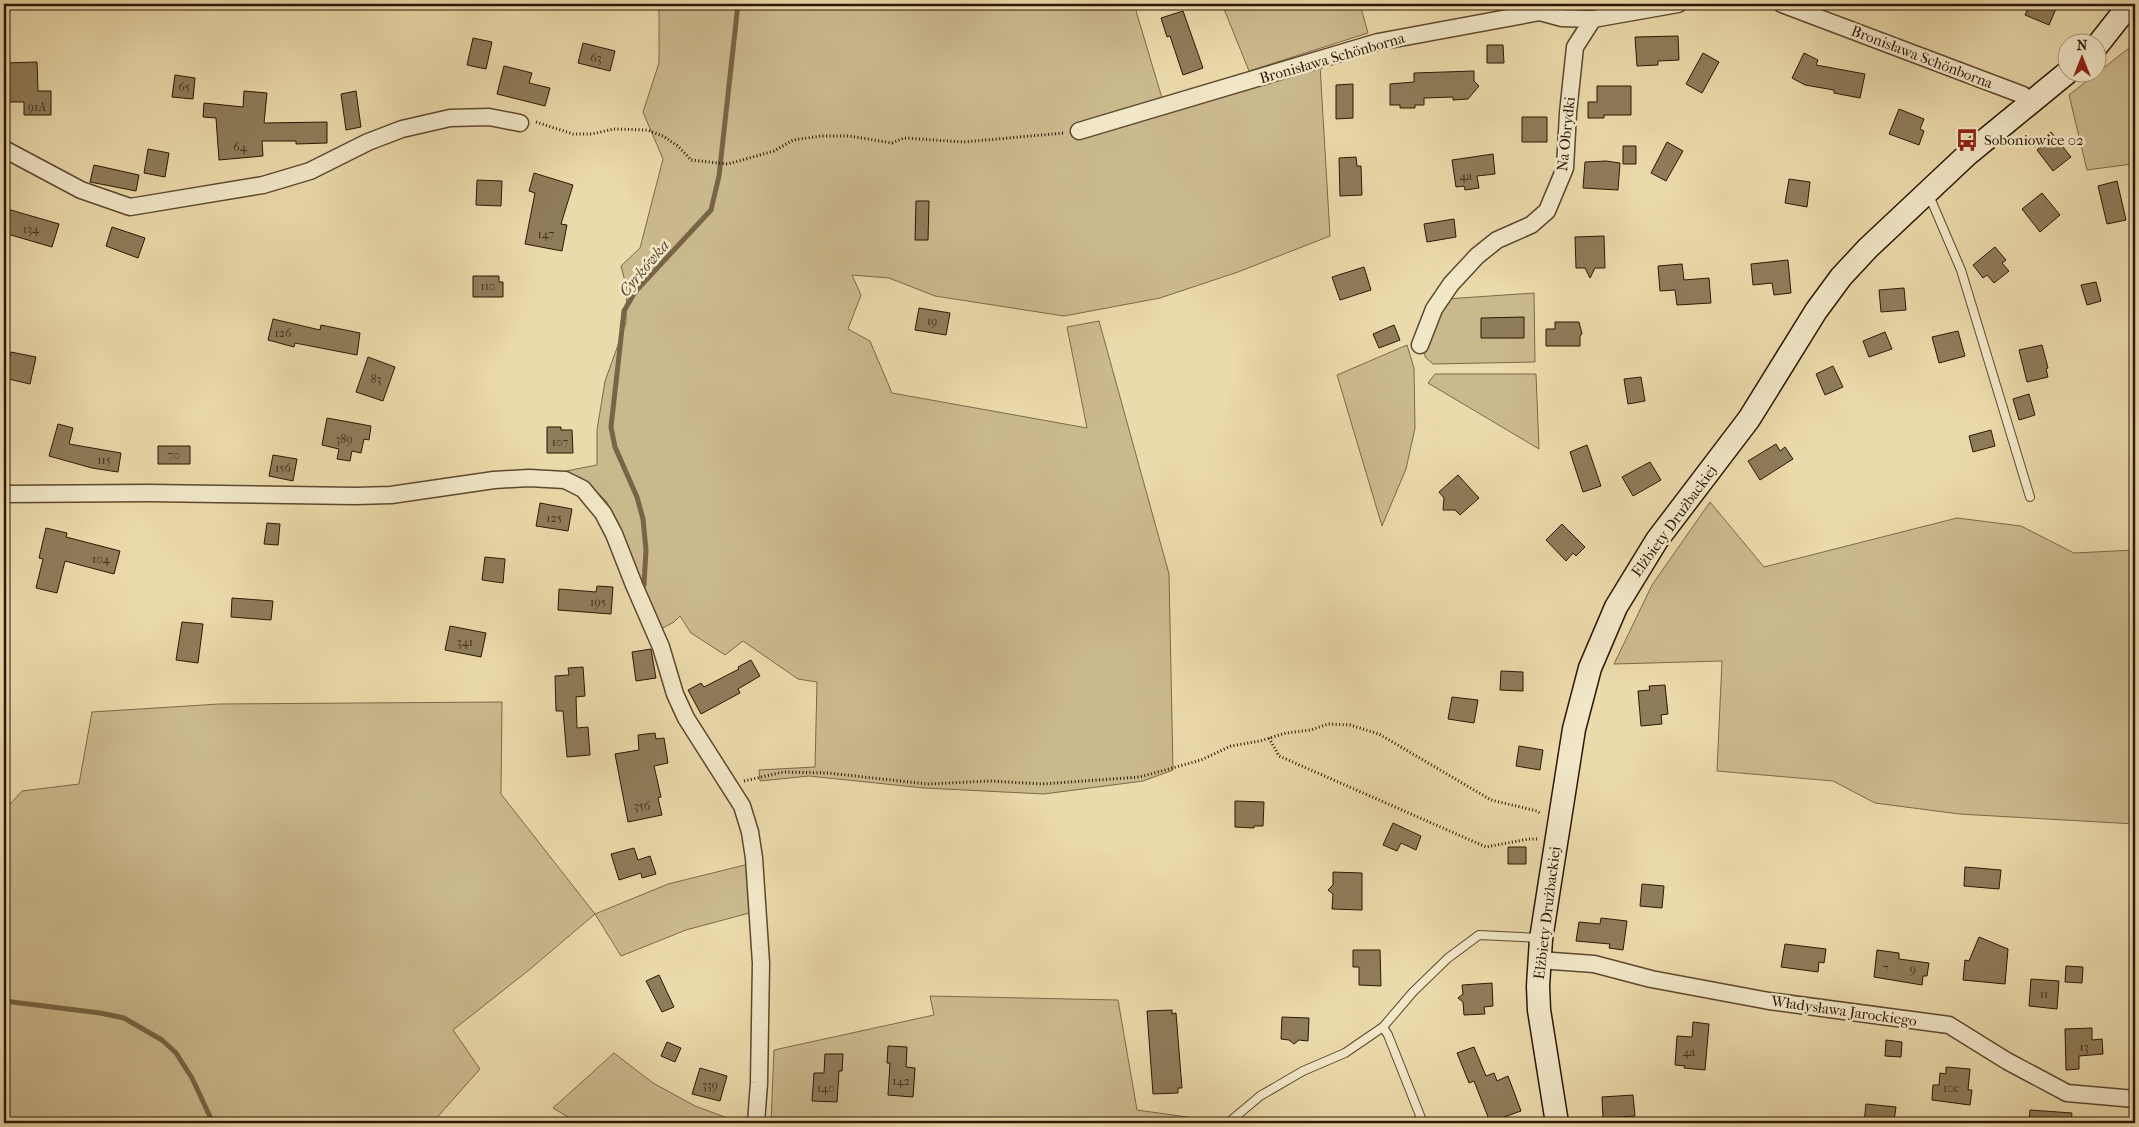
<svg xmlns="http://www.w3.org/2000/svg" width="2139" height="1127" font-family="'IM FELL French Canon',serif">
<rect width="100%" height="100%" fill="#ebdaab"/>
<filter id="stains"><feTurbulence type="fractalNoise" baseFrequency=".004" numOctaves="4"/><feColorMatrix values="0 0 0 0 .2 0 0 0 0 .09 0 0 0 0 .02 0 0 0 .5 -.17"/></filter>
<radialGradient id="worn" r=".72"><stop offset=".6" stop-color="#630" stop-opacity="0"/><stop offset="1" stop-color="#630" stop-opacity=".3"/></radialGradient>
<path fill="#cbb98e" stroke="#7c6848" d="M659 4H1134L1162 98 1320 65 1330 236 1238 272 1160 298 1064 316 935 296 889 278 852 275 861 295 848 329 870 341 892 393 1087 428 1067 327 1099 321 1169 574 1173 770 1143 781 1044 794 924 788 809 776 760 781 759 770 815 767 817 682 798 679 743 641 725 655 691 633 680 616 674 622 661 629 637 579 607 502 591 486 566 471 597 465V430L605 381 626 323 627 289 621 266 640 248 663 159 643 112 659 63Z
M1222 4H1360L1368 33 1249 71Z
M2129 48 2135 73V177L2132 164 2087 170 2069 95Z
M1534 293 1535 362 1433 364 1425 357 1424 343 1446 299Z
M1407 345 1414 368 1415 428 1406 469 1382 526 1337 375Z
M1435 374H1536L1539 449 1428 383Z
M1710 502 1764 567 1957 518 2021 526 2074 553 2135 550V824L1959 814 1875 803 1833 781 1717 771 1722 661 1614 664 1652 585Z
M502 702 501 794 595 914 668 884 749 864 753 912 686 930 621 956 595 914 529 970 453 1030 480 1069 432 1123H4V811L22 791 79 784 92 712 219 704Z
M930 996 1118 1000 1137 1110 1216 1121 1214 1123H771L774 1050 934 1015Z
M614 1053 653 1083 695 1106 741 1123H578L553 1108Z"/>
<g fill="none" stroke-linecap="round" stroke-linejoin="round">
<path stroke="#786446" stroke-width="5" d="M644 585 646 550 643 519 637 497 615 447 611 427 624 311 635 292 711 210 719 176 738 4
M4 1001 100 1013 124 1018 162 1040 176 1053 192 1078 213 1123"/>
</g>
<path fill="#8f7c5a" stroke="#2c1703" d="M2030 4H2058L2049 25 2025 15Z
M1183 11 1203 68 1183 75 1170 36 1167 37 1161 18Z
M1678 36 1679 60 1658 61V65L1637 66 1635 37Z
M473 38 492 42 486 69 467 65Z
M583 43 615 51 610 71 578 63Z
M1487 45H1503L1504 63H1487Z
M1703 53 1719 62 1702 93 1686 84Z
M1804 53 1818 60 1816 65 1865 74 1860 98 1834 93V90L1805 85 1792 78Z
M37 62 38 91H51V115H24V102H4V63Z
M504 66 532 73 529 83 550 88 545 106 497 94Z
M1474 71V81L1479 86 1468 99 1453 100V97L1424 98V105H1415V108H1400V105H1390V84L1414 82V73Z
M175 75 195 78 193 99 172 97Z
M1353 84V118L1336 119V85Z
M1597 86H1631V115H1604V118H1588V102H1597Z
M244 91 267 93 264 123 327 122V143L296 144V141H262L263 156 219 160 216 118 203 117 204 103 243 107Z
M356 91 361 127 346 130 341 94Z
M1899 109 1924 119 1920 129 1924 131 1919 145 1889 134Z
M1522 117H1547V142H1522Z
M2051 132 2071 157 2053 171 2037 150 2043 145 2040 141Z
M1667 142 1683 151 1666 181 1651 173Z
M1623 146H1636V164H1623Z
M148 149 169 153 165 177 144 173Z
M1493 154 1495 174 1477 176 1479 188 1465 190 1464 186 1456 187 1452 160Z
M1356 157 1357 166H1361L1362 195 1340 196 1339 158Z
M1606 161 1620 163 1618 190 1583 188 1585 162Z
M94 165 139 175 136 191 90 182Z
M534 173 573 185 561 224 567 225 562 251 525 244 535 193 529 191Z
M1789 179 1810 182 1807 207 1785 203Z
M477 180 502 181 501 206 476 205Z
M2117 181 2126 220 2107 224 2098 186Z
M2042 193 2060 215 2040 232 2022 209Z
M916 201H929L928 240H915Z
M4 208 59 224 52 247 4 233Z
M1454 219 1456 237 1427 242 1424 224Z
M112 227 145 238 138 258 106 246Z
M1604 236 1605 268H1595L1590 278 1585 268H1576L1575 237Z
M1995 247 2006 260 2002 263 2009 271 1994 283 1987 275 1983 278 1973 265Z
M1788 260 1791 293 1774 295 1772 283 1753 285 1751 264Z
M1682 264 1684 280 1709 278 1711 303 1677 305 1675 290 1660 291 1658 266Z
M1364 267 1371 290 1340 300 1332 277Z
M473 276H499V282H503V297H473Z
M2096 282 2101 301 2087 305 2081 285Z
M1904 288 1906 310 1881 312 1879 290Z
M919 308 950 313 946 335 915 330Z
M1524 317V338H1481V318Z
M273 319 320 330 321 325 360 333 357 355 295 343 294 347 268 340Z
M1555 322H1579L1582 334 1580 336V346H1546V329H1555Z
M1394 325 1400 340 1379 348 1373 334Z
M1958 331 1965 356 1939 363 1932 337Z
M1885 332 1892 349 1869 357 1863 341Z
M2042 345 2048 368 2046 369 2048 377 2027 382 2019 350Z
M11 352 36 357 30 384 4 378Z
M368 357 395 367 383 401 356 392Z
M1833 366 1843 387 1825 395 1816 374Z
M1641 377 1645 401 1628 404 1624 379Z
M2029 394 2035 415 2019 420 2013 399Z
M327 418 371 426 369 440 364 439 361 453 352 451 350 461 337 459 339 449 322 445Z
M58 424 73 428 69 444 121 453 118 472 92 468 49 456Z
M547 427H561V430H572L573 453H547Z
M1991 430 1995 446 1973 452 1969 436Z
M1776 444 1780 451 1785 447 1793 459 1760 480 1748 461Z
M1587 445 1601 486 1583 492 1570 452Z
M158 446H190V464H158Z
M273 455 297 459 293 481 269 476Z
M1650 462 1661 480 1633 496 1622 477Z
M1458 475 1479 498 1460 515 1455 510H1443L1444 498 1439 492Z
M540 503 572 509 568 531 536 526Z
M267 523 280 524 278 545 264 544Z
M1562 524 1585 547 1576 556 1573 553 1566 561 1546 540Z
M46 528 67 533 66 537 120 551 114 574 65 561 57 593 36 588 43 559 39 558Z
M485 557 505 559 503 583 482 580Z
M597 586 613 587 611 614 558 610 559 589 596 592Z
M232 598 273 601 271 620 231 617Z
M182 622 203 624 198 663 176 660Z
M450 626 486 633 481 657 445 650Z
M651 649 656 678 636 681 632 652Z
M751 660 760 676 738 689 740 693 701 714 688 690 701 683 704 687 739 669 738 667Z
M583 667 585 696 576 697 577 728 588 727 590 755 567 757 563 711H556L555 676 569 675 568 668Z
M1501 671 1523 672V691L1500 690Z
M1665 685 1668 714 1661 715 1662 724 1641 726 1638 691 1650 690 1649 686Z
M1452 697 1478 700 1474 723 1448 719Z
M655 733 656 739 664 738 668 763 654 766 661 797 658 798 662 815 628 822 615 754 639 750 638 735Z
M1519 746 1543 750 1540 770 1516 766Z
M1235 801 1264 802 1263 826H1254V828L1235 827Z
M1393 823 1421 836 1416 850 1401 843 1397 851 1383 845Z
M1508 847H1526V864H1508Z
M634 848 638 860 650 856 656 874 642 878 641 873 619 880 611 854Z
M1965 867 2001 870 1999 889 1964 886Z
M1333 872 1362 873V910L1332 909 1333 894 1328 890 1333 885Z
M1642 884 1664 886 1662 908 1640 906Z
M1601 918 1627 921 1623 950 1609 948 1610 944 1576 941 1579 922 1600 924Z
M1979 937 2008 949 2005 984 1963 980 1965 960 1969 961Z
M1785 944 1826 949 1824 963 1819 962 1818 972 1781 967Z
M1353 950H1380L1381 986 1359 985V967H1353Z
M1877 950 1899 953V959L1929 963 1927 976H1923L1922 985 1874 977Z
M2066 966 2083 967 2082 983 2065 982Z
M659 975 674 1007 662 1012 646 981Z
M2031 979 2059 981 2057 1009 2029 1006Z
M1492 983 1493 1006 1484 1007 1485 1014 1464 1015 1463 1002 1458 998 1463 994 1462 985Z
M1172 1010V1014L1176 1013 1182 1088H1178V1093L1153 1094 1147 1011Z
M1282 1017 1309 1018 1308 1041 1299 1040 1294 1044 1289 1040 1281 1039Z
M1693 1022 1709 1024 1705 1070 1684 1068 1685 1066 1675 1065 1677 1036 1692 1037Z
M2092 1028V1040L2102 1039 2103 1054 2079 1056V1069L2066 1070 2065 1029Z
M1886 1040 1902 1042 1901 1057 1885 1056Z
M667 1042 681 1048 675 1062 661 1056Z
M888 1046 907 1047 906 1067 915 1068 913 1097 888 1095 890 1063H887Z
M1474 1047 1486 1076 1494 1073 1497 1081 1508 1076 1521 1111 1490 1122 1474 1081 1469 1083 1457 1053Z
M825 1054H843L842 1071H839L837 1102 812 1101 814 1073H824Z
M1946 1067 1970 1069 1968 1090H1972L1970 1105 1932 1100 1933 1085H1939L1940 1073 1946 1074Z
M700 1068 727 1076 720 1101 692 1094Z
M1633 1095 1635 1116 1603 1118 1602 1097Z
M1866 1104 1896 1107 1894 1121 1864 1123Z
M2030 1110 2072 1113 2071 1123H2029Z"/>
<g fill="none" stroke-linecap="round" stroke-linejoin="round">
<defs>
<path id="lane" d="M1928 193 1961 270 2030 497
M1383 1027 1388 1035 1423 1123
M1228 1123 1260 1096 1303 1071 1345 1053 1383 1027 1413 992 1448 958 1479 935 1539 938"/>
<path id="street" d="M1782 4 2023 95 2031 104
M1079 131 1378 42 1540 12 1562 18 1593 19 1678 4
M4 149 81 190 130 207 263 185 310 171 368 142 402 129 450 118 489 117 520 123
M1420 345 1434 309 1451 284 1477 256 1497 240 1531 225 1547 211 1565 168 1568 113 1575 47 1593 19
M4 494 148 493 355 496 391 495 494 480 529 478 565 480 583 489 603 513 614 534 634 585 661 647 675 694 686 718 742 806 750 832 754 858 761 963 759 1083 756 1123
M1539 960 1594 964 1651 979 1769 1001 1949 1025 2007 1061 2067 1093 2135 1099"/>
<path id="secondary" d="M2096 47 2130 4
M1557 1123 1539 1010 1538 986 1541 939 1574 729 1590 668 1616 607 1657 540 1749 419 1816 311 1841 277 1868 248 1968 154 2068 72"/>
</defs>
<use href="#lane" stroke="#5c482d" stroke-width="10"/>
<use href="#street" stroke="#5c482d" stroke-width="19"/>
<use href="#secondary" stroke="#2c1703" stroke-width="25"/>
<path stroke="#2c1703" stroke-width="3" stroke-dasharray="1 2.5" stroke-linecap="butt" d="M536 122 573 134H592L614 129 647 130 663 136 678 146 691 160 728 164 774 151 793 140 821 136H849L892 143 904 138 964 142 1064 133
M1269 738 1279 756 1486 847 1529 839H1538
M744 781 783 772 828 773 927 784 990 781 1042 784 1140 777 1201 760 1231 746 1260 741 1286 733 1311 730 1328 724 1350 725 1379 734 1491 800 1537 811 1541 814"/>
<use href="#lane" stroke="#f2e7c8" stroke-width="8"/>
<use href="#street" stroke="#f2e7c8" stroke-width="16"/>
<use href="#secondary" stroke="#f2e7c8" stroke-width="22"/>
</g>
<defs>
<symbol id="bus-bare" viewBox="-9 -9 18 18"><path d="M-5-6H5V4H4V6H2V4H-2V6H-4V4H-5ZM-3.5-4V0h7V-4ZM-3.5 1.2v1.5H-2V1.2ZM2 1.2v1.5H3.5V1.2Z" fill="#8f2418" stroke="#f2e7c8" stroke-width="2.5" paint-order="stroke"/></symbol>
</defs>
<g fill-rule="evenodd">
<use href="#bus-bare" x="1951" y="124" width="32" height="32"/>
</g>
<g text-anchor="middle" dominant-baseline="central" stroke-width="5" stroke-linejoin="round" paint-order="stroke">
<g font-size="12" fill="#453019">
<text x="596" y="58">63</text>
<text x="184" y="87">65</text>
<text x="37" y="107">91A</text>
<text x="240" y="147">64</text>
<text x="1466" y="176">4a</text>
<text x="31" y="229">134</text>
<text x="546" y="234">147</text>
<text x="488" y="286">110</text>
<text x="932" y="321">19</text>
<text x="283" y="333">126</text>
<text x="376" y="379">83</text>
<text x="344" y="439">389</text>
<text x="560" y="442">107</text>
<text x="174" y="455">70</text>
<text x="104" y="460">115</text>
<text x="283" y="468">156</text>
<text x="554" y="518">125</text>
<text x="101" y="559">104</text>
<text x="598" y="602">195</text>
<text x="465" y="642">341</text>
<text x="642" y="806">356</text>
<text x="1886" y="968">7</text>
<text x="1913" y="969">9</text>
<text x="2044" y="994">11</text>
<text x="2084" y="1047">13</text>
<text x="1689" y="1052">4a</text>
<text x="901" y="1081">142</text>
<text x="710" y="1085">339</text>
<text x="826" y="1088">140</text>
<text x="1951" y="1088">10c</text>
</g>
<g font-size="15" fill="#2c1703" stroke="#f2e7c8">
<text transform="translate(1922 57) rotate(21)">Bronisława Schönborna</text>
<text transform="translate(1332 58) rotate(-16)">Bronisława Schönborna</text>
<text transform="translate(1566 134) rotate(-84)">Na Obrydki</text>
<text transform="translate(1674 521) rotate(-54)">Elżbiety Drużbackiej</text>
<text transform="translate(1547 913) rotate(-83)">Elżbiety Drużbackiej</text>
<text transform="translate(1844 1011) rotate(8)">Władysława Jarockiego</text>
</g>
<g font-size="15" fill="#2c1703" stroke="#f2e7c8" text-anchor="start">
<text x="1984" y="140">Soboniowice 02</text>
</g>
<g font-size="16" font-style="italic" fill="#5e4b2f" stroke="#f2e7c8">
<text transform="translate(644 268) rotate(-50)">Cyrkówka</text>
</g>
</g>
<rect width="2139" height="1127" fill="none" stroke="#ebdaab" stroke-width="20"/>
<rect x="5" y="5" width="2129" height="1117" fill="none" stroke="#2c1703" stroke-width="2.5"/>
<rect x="10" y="10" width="2119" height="1107" fill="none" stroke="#2c1703"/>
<g transform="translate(2082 58)"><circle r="24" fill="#f2e7c8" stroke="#a39479"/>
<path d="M0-4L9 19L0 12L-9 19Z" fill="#8f2418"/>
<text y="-8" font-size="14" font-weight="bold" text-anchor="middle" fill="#2c1703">N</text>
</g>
<rect width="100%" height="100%" filter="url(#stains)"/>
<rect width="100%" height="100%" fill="url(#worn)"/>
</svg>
